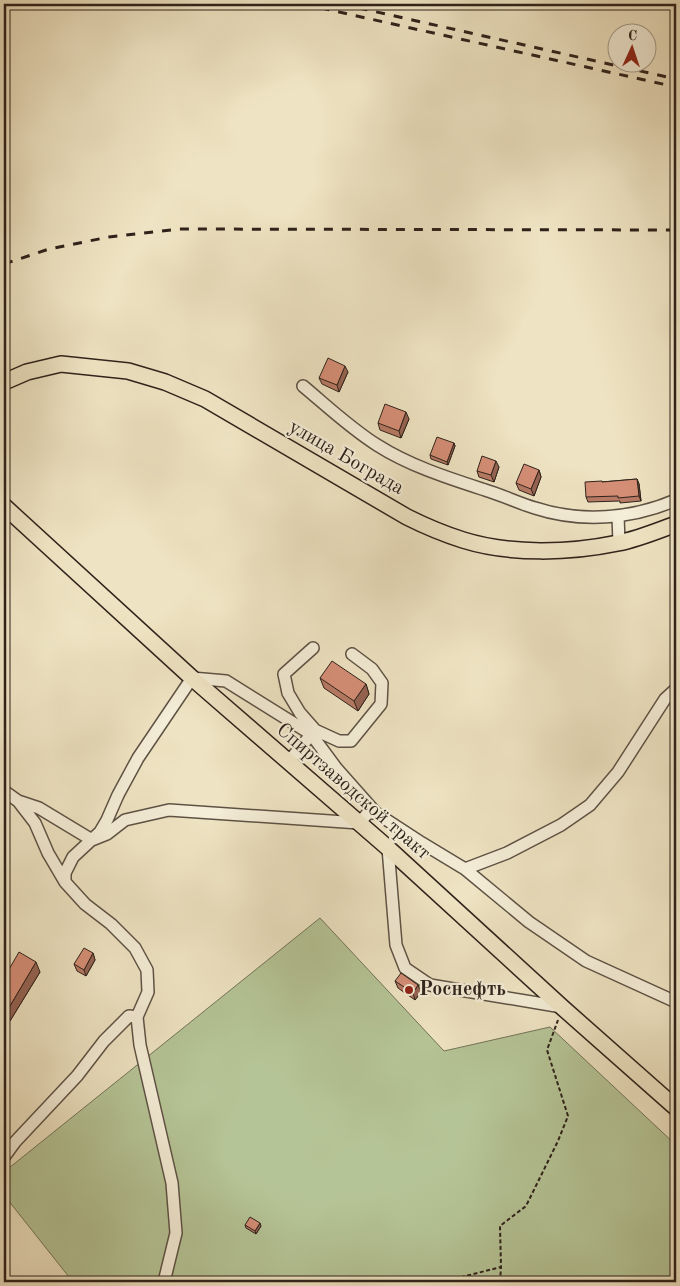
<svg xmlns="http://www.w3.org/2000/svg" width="680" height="1286" font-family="'Old Standard TT',serif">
<rect width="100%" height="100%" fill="#eee3c2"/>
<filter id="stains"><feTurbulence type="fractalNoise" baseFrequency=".004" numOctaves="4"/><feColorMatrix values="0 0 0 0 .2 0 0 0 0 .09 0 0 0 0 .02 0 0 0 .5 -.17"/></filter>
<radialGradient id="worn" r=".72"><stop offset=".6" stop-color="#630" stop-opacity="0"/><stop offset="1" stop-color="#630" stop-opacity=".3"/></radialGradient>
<path fill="#b5c496" stroke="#727358" d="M320 918 444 1051 550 1027 676 1145V1282H73L4 1195V1172Z"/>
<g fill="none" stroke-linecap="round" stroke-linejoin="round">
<defs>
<path id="minor" d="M303 386C327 406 350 428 377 445 410 466 448 478 485 490 502 495 518 503 535 508 581 523 632 519 676 500
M618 516 619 543
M313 648 284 674 288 693 300 713 315 730 339 741H351L381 704 382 683 372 669 352 654
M289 761 315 730
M4 791 18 801 39 808 92 840 107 834 125 820 169 810 359 823 368 813H376L422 843 465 869 507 853 561 825 590 805 618 772 665 699 676 689
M18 801 35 823 48 853 65 882 85 904 111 924 135 948 147 970 148 992 137 1017 140 1045 172 1183 176 1233 164 1282
M388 848 396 945 405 968 430 985 562 1007
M465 869 529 922 586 961 676 1002
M65 882V873L73 857 100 832 107 820 118 795 138 758 192 678 226 681 311 734 337 769 376 813
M4 1157 15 1142 77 1076 104 1041 129 1016 137 1017"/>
<path id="major" d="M4 382 27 372 61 364 128 371 165 382 205 399 407 517C425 526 444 534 463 540 511 555 570 553 618 543 638 539 657 531 676 524
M4 506 192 678 388 848 563 1008 676 1108"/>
</defs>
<use href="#minor" stroke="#5e5245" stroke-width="14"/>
<use href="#major" stroke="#2e221b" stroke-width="18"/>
<path stroke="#2e221b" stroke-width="2" stroke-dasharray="4 2.5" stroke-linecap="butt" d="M442 1282 501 1267 500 1226 526 1206 558 1141 568 1116 547 1050 558 1020
M500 1282 501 1267"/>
<use href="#minor" stroke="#f4edd7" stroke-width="11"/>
<use href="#major" stroke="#eee3c2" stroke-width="15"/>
<path stroke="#2e221b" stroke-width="3" stroke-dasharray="9 9" stroke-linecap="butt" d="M303 4 676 87
M341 4 676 79
M4 264 49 249 109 237 179 229 676 230"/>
</g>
<path fill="#b77a65" stroke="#2e221b" d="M348 372 339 392 322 384 319 378Z
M409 419 401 438 380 430 378 423Z
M454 443 455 446 448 465 431 459 430 455Z
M499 467 494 482 479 477 477 471Z
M539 470 541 477 534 496 519 490 516 483Z
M637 479 639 484 641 501 620 503V501L588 502 586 497 602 482Z
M320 678 366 684 369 694 358 711 324 688Z
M93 953 95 960 86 976 77 971 74 964Z
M40 972 10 1021 4 1017V978Z
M395 981 418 985 421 992 415 1000 398 988Z
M245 1225 261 1226 256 1234 246 1228Z"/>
<path fill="#956353" stroke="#2e221b" d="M345 366 348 372 339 392 337 385Z
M406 412 409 419 401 438 399 431Z
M454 443 455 446 448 465 447 462Z
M496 461 499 467 494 482 491 475Z
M539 470 541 477 534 496 531 489Z
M637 479 639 484 641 501 639 496Z
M366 684 369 694 358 711 354 701Z
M93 953 95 960 86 976 84 970Z
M36 962 40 972 10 1021 7 1011Z
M418 985 421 992 415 1000 413 993Z
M260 1223 261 1226 256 1234 255 1231Z"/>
<path fill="#d58e76" stroke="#2e221b" d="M328 358 345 366 337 385 319 378Z
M385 404 406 412 399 431 378 423Z
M437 437 454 443 447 462 430 455Z
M482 456 496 461 491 475 477 471Z
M524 464 539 470 531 489 516 483Z
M637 479 639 496 618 498V496L586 497 585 482 602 481V482Z
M332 661 366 684 354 701 320 678Z
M84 948 93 953 84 970 74 964Z
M19 952 36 962 7 1011 4 1009V978Z
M401 973 418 985 413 993 395 981Z
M250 1217 260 1223 255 1231 245 1225Z"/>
<circle fill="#8f2418" stroke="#f4edd7" stroke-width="2" cx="409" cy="990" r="5"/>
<g text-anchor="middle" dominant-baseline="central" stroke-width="4.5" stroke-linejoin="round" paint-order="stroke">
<g font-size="20" fill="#2e221b" stroke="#f4edd7">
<text transform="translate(346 458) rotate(30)">улица Бограда</text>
<text transform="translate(353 792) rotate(41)">Спиртзаводской тракт</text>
</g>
<g font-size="20" font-weight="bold" fill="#2e221b" stroke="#f4edd7" text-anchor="start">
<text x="419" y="990">Роснефть</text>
</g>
</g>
<rect width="680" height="1286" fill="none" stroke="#eee3c2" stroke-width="20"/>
<rect x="5" y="5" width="670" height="1276" fill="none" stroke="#2e221b" stroke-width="2.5"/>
<rect x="10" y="10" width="660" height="1266" fill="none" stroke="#2e221b"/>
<g transform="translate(632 48) rotate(3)"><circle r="24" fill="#f4edd7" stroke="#a59c8c"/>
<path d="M0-4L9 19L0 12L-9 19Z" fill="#8f2418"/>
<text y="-8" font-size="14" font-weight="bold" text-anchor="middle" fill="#2e221b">С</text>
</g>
<rect width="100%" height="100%" filter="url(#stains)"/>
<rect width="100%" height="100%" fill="url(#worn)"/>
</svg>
